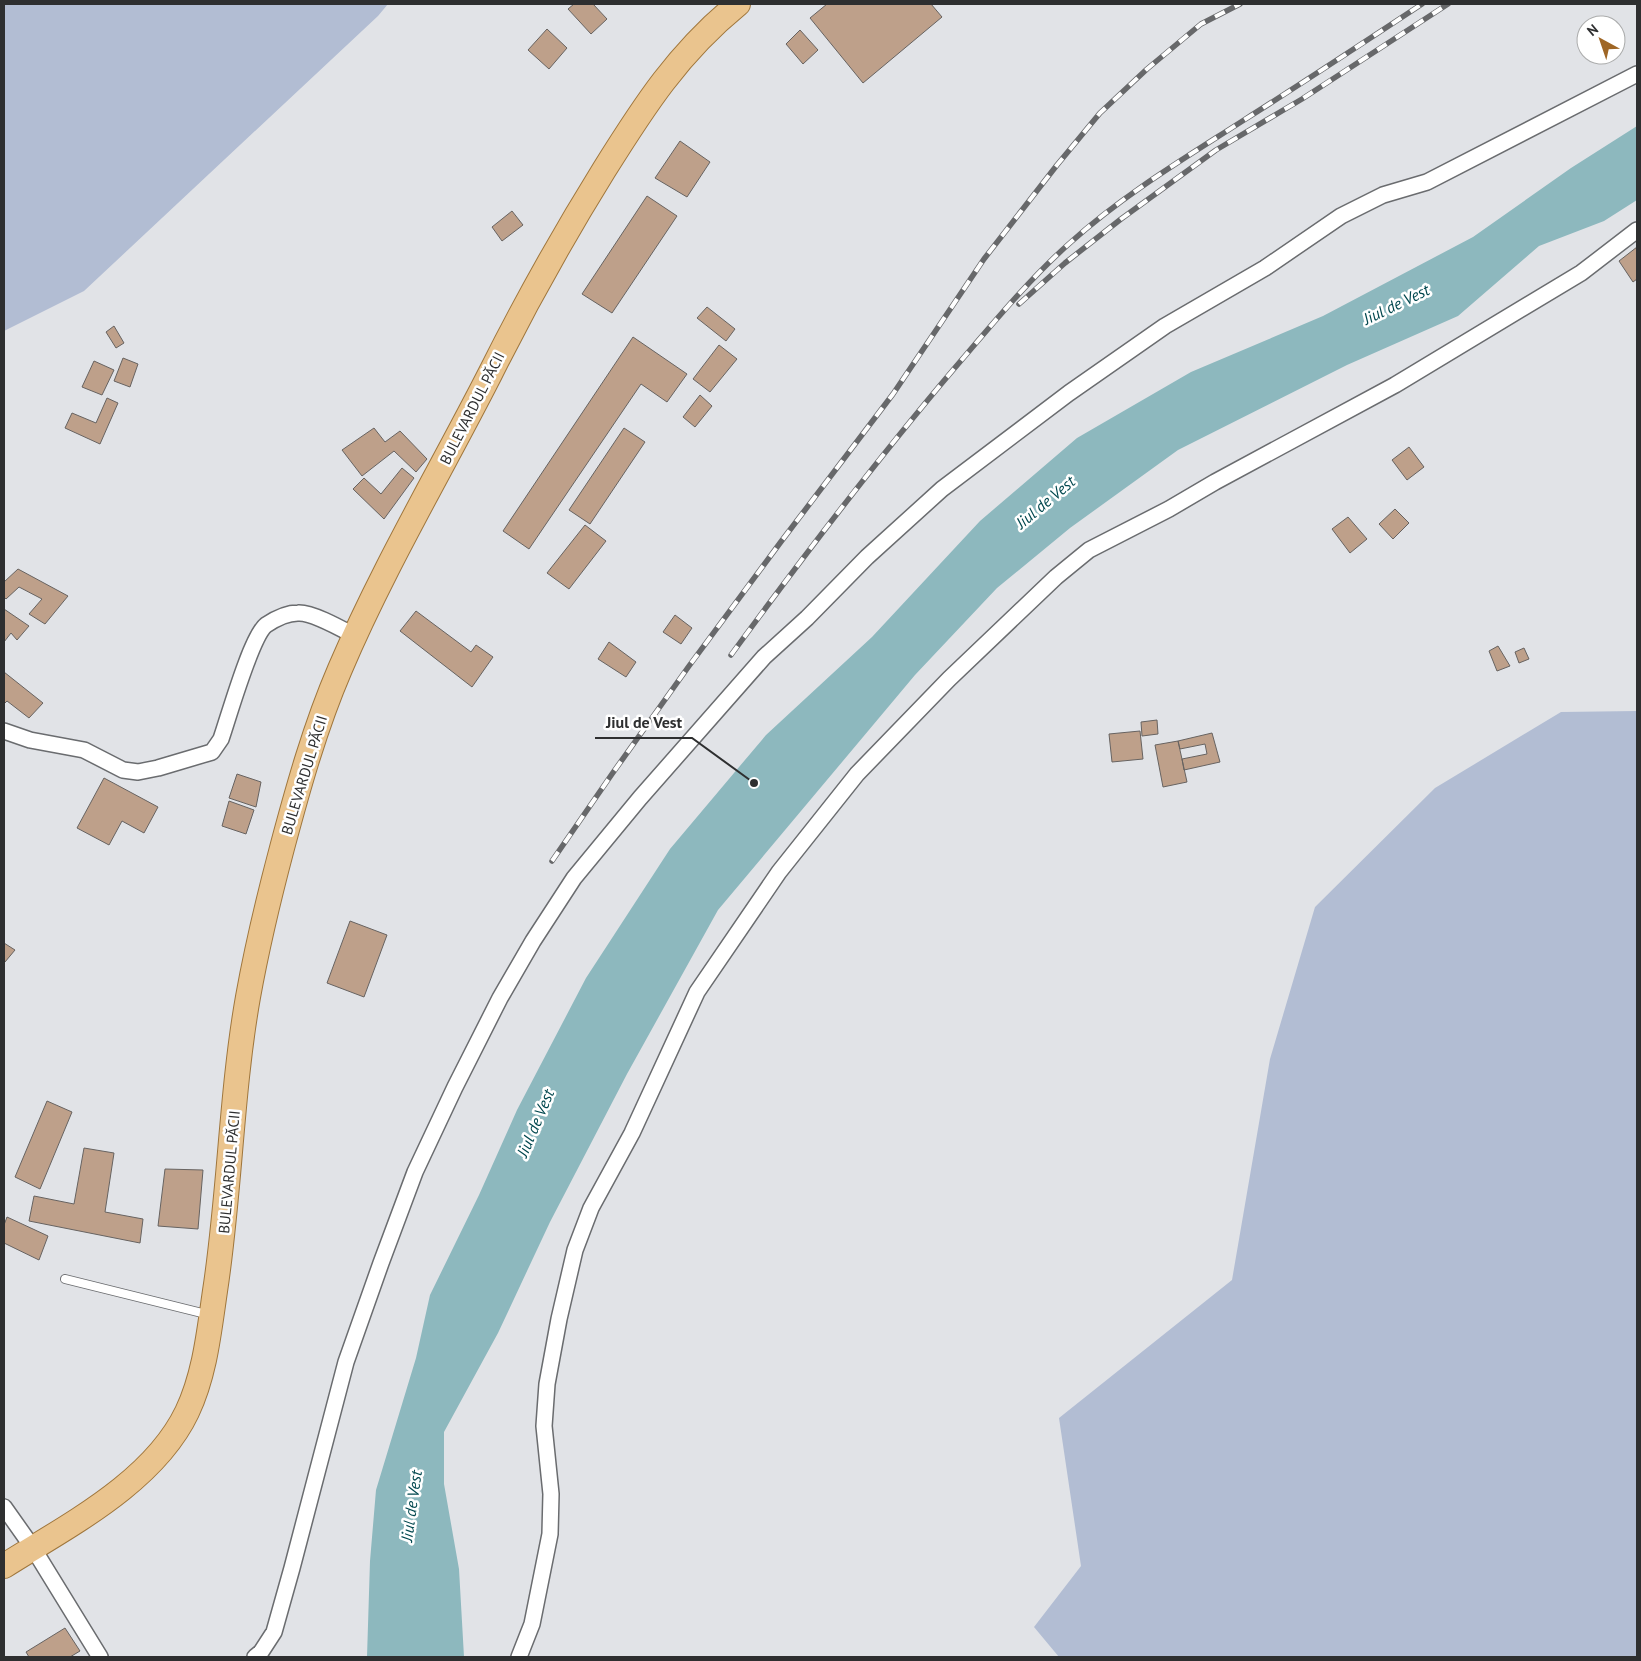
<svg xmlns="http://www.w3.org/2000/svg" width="1641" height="1661" font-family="'PT Sans',sans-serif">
<rect width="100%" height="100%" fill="#e1e3e7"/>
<path fill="#b2bdd3" d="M4 4H388L378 16 84 291 4 331Z
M1637 711V1657H1059L1034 1627 1081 1566 1059 1418 1232 1280 1270 1059 1315 907 1435 788 1561 712Z"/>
<path fill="#8db8be" d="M1637 126V200L1604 221 1539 246 1458 316 1347 365 1178 450 1070 528 997 588 915 675 718 910 627 1074 550 1222 498 1333 444 1432V1484L459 1569 464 1657H367L370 1561 376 1490 416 1358 430 1295 479 1195 517 1110 586 978 670 849 766 735 872 637 980 521 1077 438 1191 372 1323 316 1473 237 1571 168Z"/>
<path fill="#bea08a" stroke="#676361" d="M574 4H593L607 19 591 34 568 9Z
M827 4H931L942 17 863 83 810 18Z
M547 29 567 48 549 69 528 50Z
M800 30 818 50 803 64 786 44Z
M680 141 710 162 687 197 655 178Z
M647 196 677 216 612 313 582 294Z
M512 211 523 225 502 241 492 227Z
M1637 247V279L1633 282 1619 261Z
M707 307 735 329 726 341 697 318Z
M114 326 124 343 116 348 106 332Z
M633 337 687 374 667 402 641 384 529 549 503 531Z
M719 345 737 359 710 392 693 379Z
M123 358 138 364 130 387 114 381Z
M94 361 114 370 102 395 82 387Z
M700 395 712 406 695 427 683 417Z
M107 398 118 403 100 444 65 428 72 413 96 423Z
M374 428 385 442 400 431 427 459 416 472 394 451 362 476 342 450Z
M624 428 645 442 590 524 569 510Z
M1409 447 1424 467 1407 480 1392 460Z
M402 468 414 478 384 519 353 489 364 478 381 494Z
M1395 509 1409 523 1393 539 1379 524Z
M1348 517 1367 539 1350 553 1332 529Z
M585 525 606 541 569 589 547 573Z
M18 569 68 596 45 624 29 614 42 599 19 587 6 599 4 597V582Z
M4 609 29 626 17 640 11 633 4 642Z
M416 611 471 652 476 645 493 657 472 687 400 631Z
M675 615 692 628 681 644 663 632Z
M609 642 636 662 626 677 598 659Z
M1498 646 1510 666 1497 671 1489 651Z
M1524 648 1529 659 1519 663 1515 652Z
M4 672 43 703 29 718 7 701 4 704Z
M1157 720 1158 734 1142 736 1141 722Z
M1140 731 1143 759 1112 762 1109 734Z
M1212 733 1220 762 1184 770 1182 759 1207 754 1205 744 1180 749 1178 741Z
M1178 741 1187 782 1163 787 1155 745Z
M237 774 261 782 256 807 229 798Z
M104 778 158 807 144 833 122 821 109 845 77 828Z
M229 801 254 810 246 834 222 826Z
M350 921 387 935 364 997 327 983Z
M4 943 15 950 5 962H4Z
M47 1101 72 1112 40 1189 15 1177Z
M84 1148 114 1153 105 1212 143 1219 140 1243 29 1221 34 1196 74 1204Z
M165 1169 203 1170 198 1229 158 1226Z
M7 1217 48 1236 39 1260 4 1243V1225Z
M65 1628 80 1651 70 1657H29L26 1652Z"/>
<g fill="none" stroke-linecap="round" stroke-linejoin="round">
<defs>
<path id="service" d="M65 1279 210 1315"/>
<path id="minor" d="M4 731 30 740 84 750 123 770 138 772 158 768 212 752 221 739C229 716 251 637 266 625 275 619 288 613 298 613 312 612 342 629 355 636
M4 1507 33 1548 100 1657
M255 1657 261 1652 274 1632 292 1568 346 1362 381 1263 415 1172 455 1087 500 998 533 941 574 878 640 798 764 657 807 618 867 557 942 489 1069 393 1165 326 1265 268 1341 216 1383 195 1427 182 1637 74
M519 1657 532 1624 550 1534 551 1494 544 1426 547 1384 559 1319 575 1250 591 1208 632 1133 697 992 779 872 857 774 949 679 1056 577 1089 550 1169 509 1215 482 1395 385 1581 273 1637 230"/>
<path id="primary" d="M4 1566C67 1526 153 1483 187 1412 205 1374 209 1332 215 1291 230 1193 231 1093 248 997 257 947 269 897 282 848 298 788 315 727 340 669 383 568 440 472 490 374 525 304 563 236 604 170 644 106 678 53 738 4"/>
</defs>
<use href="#service" stroke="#6a6c6f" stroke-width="10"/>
<use href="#minor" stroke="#6a6c6f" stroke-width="18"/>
<use href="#primary" stroke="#9f763c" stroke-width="26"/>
<use href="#service" stroke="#fff" stroke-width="8"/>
<use href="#minor" stroke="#fff" stroke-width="15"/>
<use href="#primary" stroke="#eac48e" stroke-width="24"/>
<defs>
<path id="rail" d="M1019 304 1065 263 1121 219 1216 150 1302 99 1448 4
M731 655C802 558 875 462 953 370 990 327 1029 279 1071 242 1123 195 1185 158 1244 120 1304 82 1363 43 1422 4
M552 861 612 774 689 666 780 543 893 394 984 259 1057 165 1100 113 1147 69 1201 24 1240 4"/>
</defs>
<use href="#rail" stroke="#67686a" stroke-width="5.5"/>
<use href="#rail" stroke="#fff" stroke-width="4" stroke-dasharray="11" stroke-linecap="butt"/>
</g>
<g text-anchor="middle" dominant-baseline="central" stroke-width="5" stroke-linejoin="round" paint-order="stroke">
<g font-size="15" fill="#2e2f30" stroke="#fff">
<text transform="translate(472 408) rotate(-63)">BULEVARDUL PĂCII</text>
<text transform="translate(304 775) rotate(-73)">BULEVARDUL PĂCII</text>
<text transform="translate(229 1172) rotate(-85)">BULEVARDUL PĂCII</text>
</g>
<g font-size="16" font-style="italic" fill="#01474e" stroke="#fff">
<text transform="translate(1396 304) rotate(-26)">Jiul de Vest</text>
<text transform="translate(1045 502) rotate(-40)">Jiul de Vest</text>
<text transform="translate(535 1123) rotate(-67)">Jiul de Vest</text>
<text transform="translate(411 1506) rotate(-82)">Jiul de Vest</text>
</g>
</g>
<path fill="none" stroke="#2e2f30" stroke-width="2" d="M754 783L692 738H595"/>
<circle fill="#2e2f30" stroke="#fff" stroke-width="2" cx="754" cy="783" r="5"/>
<g font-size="16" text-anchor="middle" font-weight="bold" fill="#2e2f30" stroke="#fff" stroke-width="5" stroke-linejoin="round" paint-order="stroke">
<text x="644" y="728">Jiul de Vest</text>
</g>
<rect width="1641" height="1661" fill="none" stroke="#2e2f30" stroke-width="10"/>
<g transform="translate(1601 40) rotate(320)"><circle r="24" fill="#ffffff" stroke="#abacac"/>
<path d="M0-4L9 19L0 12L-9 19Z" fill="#9f6625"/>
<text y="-8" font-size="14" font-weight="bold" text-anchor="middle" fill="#2e2f30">N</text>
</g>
</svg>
